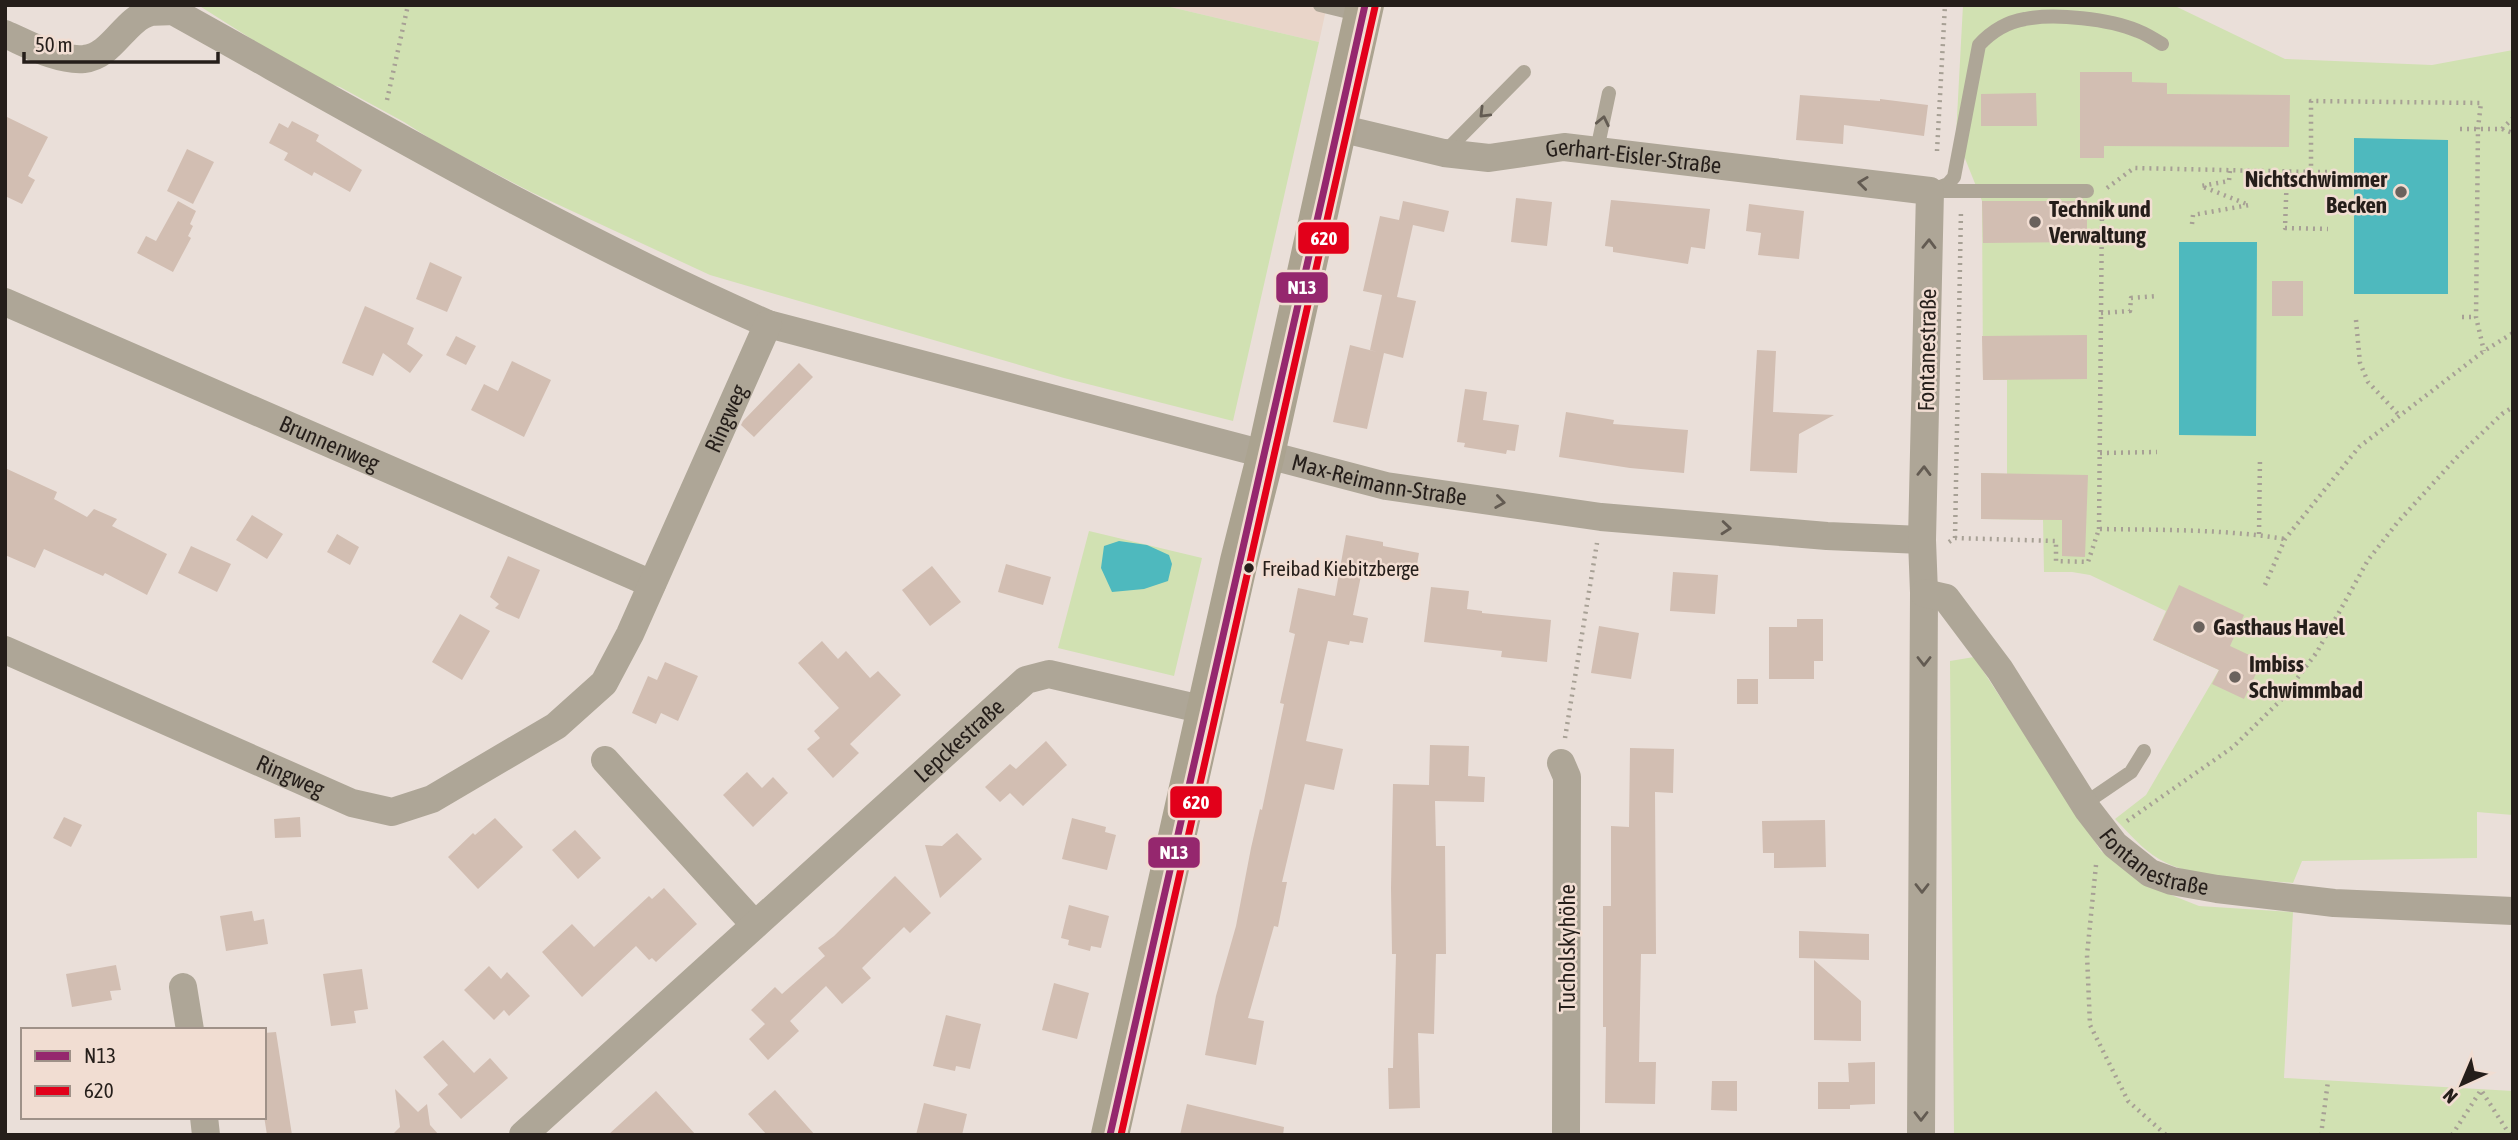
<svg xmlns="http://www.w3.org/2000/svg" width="2518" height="1140" font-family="'Asap Condensed',sans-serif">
<rect width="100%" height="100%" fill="#eadfd9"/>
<path fill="#e9d5c9" d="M1162 5H1327L1319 42Z"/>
<path fill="#d1e1b2" d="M198 5H1162L1319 42 1233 421 1064 378 710 275 531 192 437 143 404 122 340 87 296 75 269 50Z
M1963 5H2173L2285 59 2432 65 2513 50V815L2477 812V858L2302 861 2293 883C2253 879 2194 880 2159 859 2142 849 2129 833 2115 819L2146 795 2219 670 2153 640 2166 611 2090 575 2072 572H2044L2043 520 1981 519V473L2007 474V380H1983L1982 201 1956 136Z
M1089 531 1202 558 1174 676 1058 648Z
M1974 657 2101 851 2151 887 2199 906 2293 912 2284 1078 2513 1091V1135H1954L1950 661Z"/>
<path fill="#4eb9be" d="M2354 138 2448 140V294H2354Z
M2179 242H2257L2256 436 2179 435Z
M1119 541 1147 545 1169 555 1172 564 1168 581 1144 589 1112 592 1101 568 1104 546Z"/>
<path fill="#d2beb2" d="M2080 72H2132V82L2167 83V94L2290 95 2289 147 2104 146V158H2080Z
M2036 93 2037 126H1981V94Z
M1800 95 1880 101V99L1928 105 1924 136 1844 125 1843 144 1796 140Z
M5 116 48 137 28 176 35 180 22 204 5 196Z
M292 121 319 135 316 141 362 170 350 192 314 172 312 176 284 160 288 153 269 143 279 123 288 128Z
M187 149 214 162 193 204 167 191Z
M1516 198 1552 202 1547 246 1511 242Z
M1611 200 1710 209 1705 249 1691 247 1688 264 1613 252V247L1605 246Z
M178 201 196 211 190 224 193 226 188 236 191 238 173 272 137 253 146 236 156 241Z
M1403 201 1449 211 1444 232 1413 225 1397 297 1416 301 1403 358 1384 353 1367 429 1333 422 1350 345 1377 352 1370 350 1382 295 1363 291 1380 216 1399 220Z
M1982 201H2087V242L1983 243Z
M1749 204 1804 211 1799 259 1758 255 1761 233 1746 231Z
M430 262 462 277 447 312 416 299Z
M2272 281H2303V316H2272Z
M365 306 414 328 407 344 423 355 410 373 383 353 373 376 342 363Z
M2087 335V379L1983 380 1982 336Z
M456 336 476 346 466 365 446 355Z
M1757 350 1776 351 1773 412 1834 415 1799 434 1797 473 1750 471Z
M512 361 551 380 524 437 471 410 484 384 498 391Z
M799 363 813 377 754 437 741 425 743 421Z
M1465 389 1487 392 1483 420 1519 425 1515 451 1507 450 1506 454 1464 447 1465 443 1457 442Z
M1566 412 1614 420 1613 424 1688 430 1684 473 1630 468 1559 457Z
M5 468 57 492 54 499 87 517 94 509 117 519 112 526 167 554 147 595 105 573 103 576 44 549 35 568 5 555Z
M1981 473 2088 475 2085 557 2062 556V520L1981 519Z
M252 515 283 534 267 559 236 540Z
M337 534 359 547 350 565 327 552Z
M1346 535 1383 542V546L1419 553 1415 576 1363 566 1353 615 1368 618 1363 643 1350 641 1349 645 1328 641 1306 741 1343 749 1334 790 1305 784 1282 882H1287L1278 927 1274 926 1248 1018 1264 1021 1256 1065 1205 1055 1216 996 1236 926 1251 848 1260 809 1262 810 1284 704 1280 703 1295 634 1289 632 1298 588 1335 596Z
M191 546 231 564 217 592 178 573Z
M508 556 540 570 519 619 495 608 499 604 490 597Z
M1006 564 1051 577 1043 605 998 592Z
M932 566 961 602 930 626 902 590Z
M1673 572 1718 575 1715 614 1670 611Z
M2179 585 2244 615 2230 646 2262 661 2244 699 2212 684 2219 670 2153 640Z
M1431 587 1469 591 1467 609 1482 611V613L1551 620 1547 662 1501 657 1502 651 1424 642Z
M460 614 490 631 462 680 432 662Z
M1797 619H1823V661H1814V679H1769V627H1797Z
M1599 626 1639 633 1631 679 1591 673Z
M822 641 838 659 846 651 870 678 878 671 901 695 850 744 859 753 833 778 807 749 820 738 814 731 839 708 798 663Z
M665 662 698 676 678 721 661 713 656 724 632 713 648 676 657 680Z
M1737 679H1758V704H1737Z
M1046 741 1067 765 1023 806 1010 793 1000 802 985 787 1010 764 1016 769Z
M1430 745 1469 746 1468 776 1485 777 1484 802 1435 801 1436 846H1445L1446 954H1436L1434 1034 1418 1033 1420 1108 1389 1109 1388 1068H1393L1396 954H1392L1391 888 1393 784 1429 785Z
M1630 748 1674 749 1673 793 1655 792 1656 954H1641L1639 1062H1656L1655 1104 1605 1103 1606 1027H1603V906H1611V826L1629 827Z
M747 772 762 788 773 777 788 793 753 827 723 795Z
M64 817 82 825 71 847 53 838Z
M300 817 301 837 275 838 274 819Z
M495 818 523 847 478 889 448 857 473 833 475 835Z
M1072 818 1106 827 1105 832 1116 835 1107 870 1062 859Z
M1825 820 1826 867 1774 868V853H1763L1762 821Z
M575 830 601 858 578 879 552 850Z
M957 833 982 859 940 898 925 845 942 846Z
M895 876 931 913 910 933 904 927 862 968 871 978 842 1004 826 986 790 1021 799 1031 768 1060 749 1039 765 1024 751 1010 775 987 782 994 825 956 818 948 834 936Z
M664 888 697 924 656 962 652 958 649 960 636 946 582 997 542 952 572 924 594 947 649 896 652 899Z
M1069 905 1109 916 1101 948 1091 946 1090 951 1068 945 1069 940 1061 938Z
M252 911 254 921 264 919 268 944 226 951 220 916Z
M1799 931 1869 934V960L1799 958Z
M1814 960 1861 1001V1041L1814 1040Z
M116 965 121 990 110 991 112 1000 72 1007 66 974Z
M489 966 501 979 507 972 530 996 509 1016 504 1010 494 1020 464 990Z
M362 969 368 1009 354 1011 356 1023 331 1026 323 974Z
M1054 983 1089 993 1077 1039 1042 1030Z
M946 1015 981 1024 970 1069 956 1066 955 1071 933 1066Z
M276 1032 292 1135H267L264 1116V1033Z
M443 1040 474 1073 490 1058 508 1078 461 1119 438 1094 448 1085 423 1057Z
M1875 1062V1104L1850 1105V1109H1818V1082H1849L1848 1063Z
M1712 1081H1737V1111L1711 1110Z
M395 1089 418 1112 427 1104 430 1125 439 1135H392L400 1127Z
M775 1090 815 1135H767L748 1114Z
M656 1091 696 1135H608Z
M924 1103 967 1114 962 1135H916Z
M1187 1104 1284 1127 1283 1135H1180Z"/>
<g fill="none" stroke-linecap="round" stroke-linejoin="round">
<path stroke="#a7a095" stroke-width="4.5" stroke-dasharray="2 5" stroke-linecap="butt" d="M387 100 408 5
M2460 129H2502L2513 118
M2502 129 2513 133
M1937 151 1945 5
M2287 172 2285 228 2328 229
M2311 172H2328
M2107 188 2134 168 2311 172V101L2481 103 2478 128 2476 317 2484 351
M2192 224 2193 215 2249 205 2201 186 2229 181 2230 170
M2101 313 2130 311 2131 298 2157 296
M2462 317H2476
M2356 320 2360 363 2368 382 2399 415
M2100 453 2157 452
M2099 529 2102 205
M2259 534 2260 457
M1955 538 1961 210
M1949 542 1955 538 2056 541V561L2088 562 2099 529C2162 530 2223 529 2285 539
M2265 585 2285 539 2359 447 2484 351 2513 333
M1565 738 1597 543
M2127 821 2233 747 2281 700 2317 652 2368 560 2397 523 2458 456 2502 414 2513 407
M2096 865 2087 955 2090 1025 2128 1101 2166 1135
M2321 1135 2328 1081
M2452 1135 2481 1090 2510 1135"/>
<path stroke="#aea697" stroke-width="14" d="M1320 5 1361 15
M1597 150 1609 93
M1444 153 1524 72
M1930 191 1948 184 1954 177 1979 45C1991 32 2007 22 2025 19 2055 13 2110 19 2138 31 2146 34 2154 39 2162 44
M1935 191H2087
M2084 804 2131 772 2144 751"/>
<g stroke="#aea697" stroke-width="28">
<path id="s1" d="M5 34C28 44 57 61 84 59 113 56 124 19 151 12 157 11 166 12 173 11 369 120 563 234 768 324L1386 486 1601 517 1827 536 1922 540"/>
<path id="s2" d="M1339 128 1444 153 1489 158 1564 147 1930 191 1922 540 1924 593 1921 1135"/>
<path id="s3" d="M5 302 652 584"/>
<path id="s4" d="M1924 593 1946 598 2000 670 2088 810 2115 845 2150 873 2172 881 2217 889 2334 903 2513 911"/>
<path id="s5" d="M5 650 352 803 392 812 432 799 556 726 604 683 630 634 768 324"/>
<path d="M605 760 755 925"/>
<path d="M1561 763 1567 777 1566 1135"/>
<path d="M183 987 190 1030"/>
<path d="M204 1117 206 1135"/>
<path id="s6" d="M523 1135 1026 680 1049 674 1205 710"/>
</g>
<path stroke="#aba390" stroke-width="38" d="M1110 1135 1239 561 1266 454 1365 5"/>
<defs>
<path id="bus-1" d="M1110 1135C1195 758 1282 382 1365 5"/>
<path id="bus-2" d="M1121 1135C1205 759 1292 384 1375 7"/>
</defs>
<use href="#bus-1" stroke="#f1ddd2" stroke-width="12"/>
<use href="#bus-2" stroke="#f1ddd2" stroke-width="12"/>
<use href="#bus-1" stroke="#95276e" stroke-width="7"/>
<use href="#bus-2" stroke="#e2001a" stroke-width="7"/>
</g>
<defs><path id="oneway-chevron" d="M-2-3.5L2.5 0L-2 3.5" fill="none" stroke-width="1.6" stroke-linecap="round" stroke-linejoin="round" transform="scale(1.75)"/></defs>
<g stroke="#635b52">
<use href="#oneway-chevron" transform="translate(1484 113) rotate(135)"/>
<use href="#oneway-chevron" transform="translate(1603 121) rotate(-78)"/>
<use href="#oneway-chevron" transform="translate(1863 183) rotate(-173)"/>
<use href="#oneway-chevron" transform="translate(1929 244) rotate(-89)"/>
<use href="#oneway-chevron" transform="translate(1924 471) rotate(-89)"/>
<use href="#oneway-chevron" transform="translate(1500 502) rotate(8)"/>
<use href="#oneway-chevron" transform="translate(1726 528) rotate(5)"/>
<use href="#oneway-chevron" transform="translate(1924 661) rotate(90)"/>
<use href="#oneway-chevron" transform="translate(1922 888) rotate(90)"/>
<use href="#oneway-chevron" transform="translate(1921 1116) rotate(90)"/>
</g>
<g fill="#6a625d" stroke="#f1ddd2" stroke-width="2.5">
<circle cx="2401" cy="192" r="7"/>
<circle cx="2035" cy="222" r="7"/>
<circle cx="2199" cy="627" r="7"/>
<circle cx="2235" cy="677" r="7"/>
</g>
<circle fill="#251e1a" stroke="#f1ddd2" stroke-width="2.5" cx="1249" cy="568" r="6"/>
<g text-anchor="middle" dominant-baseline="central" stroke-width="5" stroke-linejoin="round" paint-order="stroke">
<g font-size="21" fill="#251e1a" stroke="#f1ddd2" text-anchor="start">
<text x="1262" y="568">Freibad Kiebitzberge</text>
</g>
<g font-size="23" fill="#251e1a" stroke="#f1ddd2">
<text stroke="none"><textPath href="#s2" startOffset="299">Gerhart-Eisler-Straße</textPath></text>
<text transform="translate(1927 350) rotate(-89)">Fontanestraße</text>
<text stroke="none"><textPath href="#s5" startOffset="962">Ringweg</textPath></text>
<text stroke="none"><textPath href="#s3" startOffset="354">Brunnenweg</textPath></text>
<text stroke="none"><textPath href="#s1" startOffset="1493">Max-Reimann-Straße</textPath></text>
<text stroke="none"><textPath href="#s6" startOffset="588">Lepckestraße</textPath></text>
<text stroke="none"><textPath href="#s5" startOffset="312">Ringweg</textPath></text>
<text stroke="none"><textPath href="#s4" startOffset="366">Fontanestraße</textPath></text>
<text transform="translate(1567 948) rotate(-90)">Tucholskyhöhe</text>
</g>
<g font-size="23" font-weight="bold" fill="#251e1a" stroke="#f1ddd2" text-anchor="start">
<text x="2387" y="179" text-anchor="end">Nichtschwimmer<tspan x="2387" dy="26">Becken</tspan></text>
<text x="2049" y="209">Technik und<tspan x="2049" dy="26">Verwaltung</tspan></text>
<text x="2213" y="627">Gasthaus Havel</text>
<text x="2249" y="664">Imbiss<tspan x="2249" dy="26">Schwimmbad</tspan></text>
</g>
</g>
<g stroke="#f1ddd2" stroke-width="2.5">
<rect x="1297" y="221" width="53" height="34" rx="7" fill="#e2001a"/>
<rect x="1275" y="271" width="54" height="33" rx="7" fill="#95276e"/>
<rect x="1169" y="785" width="54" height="34" rx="7" fill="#e2001a"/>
<rect x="1147" y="836" width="54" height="33" rx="7" fill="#95276e"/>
</g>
<g font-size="19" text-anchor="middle" font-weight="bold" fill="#fff">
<text x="1324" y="245">620</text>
<text x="1302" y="294">N13</text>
<text x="1196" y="809">620</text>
<text x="1174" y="859">N13</text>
</g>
<rect width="2518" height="1140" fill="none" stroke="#251e1a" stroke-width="14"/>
<rect x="21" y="1028" width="245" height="91" fill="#f1ddd2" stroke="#9f9188" stroke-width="2"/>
<rect x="35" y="1051" width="35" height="10" fill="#95276e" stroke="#9f9188" stroke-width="2"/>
<text x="84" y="1063" font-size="21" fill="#251e1a">N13</text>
<rect x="35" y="1086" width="35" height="10" fill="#e2001a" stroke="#9f9188" stroke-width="2"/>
<text x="84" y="1098" font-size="21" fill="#251e1a">620</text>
<g transform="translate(2462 1084) rotate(224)" stroke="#f1ddd2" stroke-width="5" paint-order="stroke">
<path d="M0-5L12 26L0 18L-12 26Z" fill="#251e1a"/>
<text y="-10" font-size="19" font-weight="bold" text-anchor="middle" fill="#251e1a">N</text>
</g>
<path d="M24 52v10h194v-10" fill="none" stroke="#251e1a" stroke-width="3.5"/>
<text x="35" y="52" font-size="21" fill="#251e1a" stroke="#f1ddd2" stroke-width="5" paint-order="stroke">50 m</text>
</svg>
